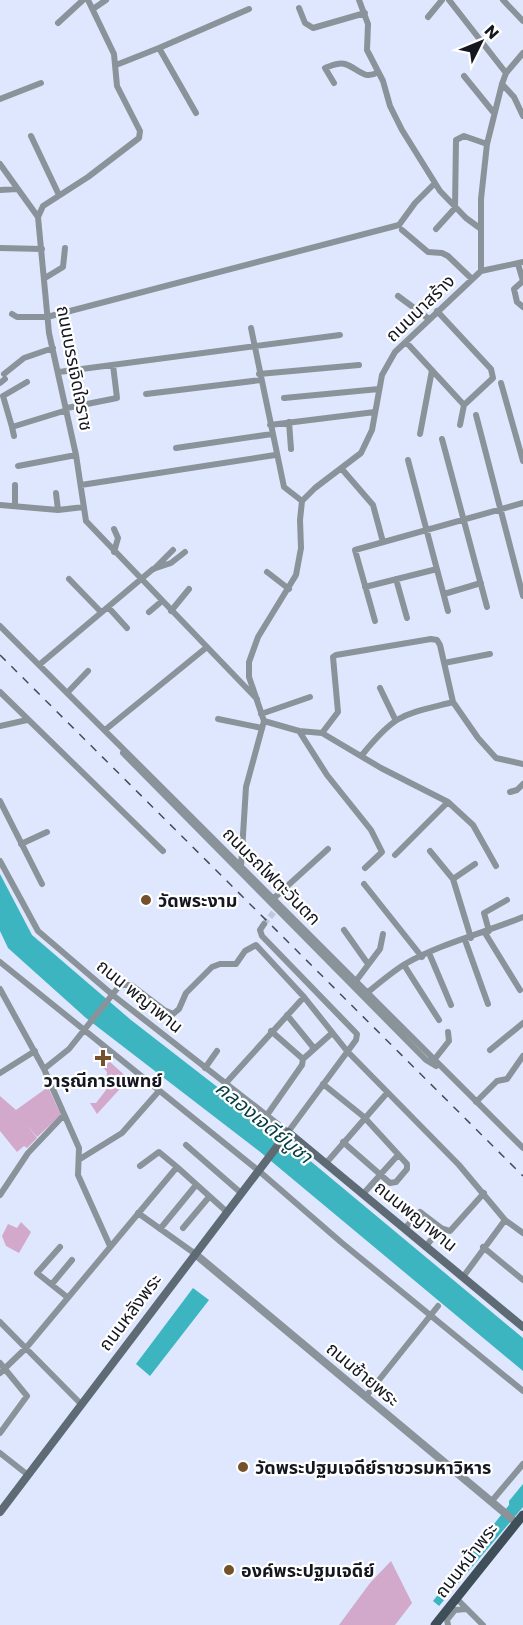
<svg xmlns="http://www.w3.org/2000/svg" width="523" height="1625" font-family="Poppins,'Noto Sans Thai',sans-serif">
<rect width="100%" height="100%" fill="#dee7fe"/>
<path fill="#d2a9cb" d="M110 1062 129 1079 97 1114 90 1103H96L106 1090 107 1072 102 1066Z
M48 1087 61 1115 37 1137 27 1125 37 1138 27 1148 24 1146 17 1152 0 1131V1096L16 1110Z
M21 1222 31 1232 19 1253 6 1246 2 1236 8 1224 17 1228Z
M391 1561 412 1603 395 1625H339L370 1583Z"/>
<path fill="#3cb5c1" d="M0 874 32 935 131 1020 278 1134 523 1338V1371L259 1151 86 1018 8 948 0 931Z
M193 1288 209 1300 150 1376 136 1364Z
M523 1484V1507L439 1606 433 1601 509 1505V1501Z"/>
<g fill="none" stroke-linecap="round" stroke-linejoin="round">
<path stroke="#c0c8dd" stroke-width="6" stroke-dasharray="6 3" stroke-linecap="butt" d="M264 924 274 912"/>
<path stroke="#8a939a" stroke-width="6" d="M88 0 114 54 117 86 140 131 139 138 88 177 43 206 38 217 49 333 76 455 86 521 257 699
M359 0 368 24 367 50 383 81 390 106 402 130 440 191 466 218 481 229
M449 0 506 73
M503 0 523 21
M299 8 305 23 313 28 365 13
M93 9 106 0
M428 17 442 0
M58 23 83 0
M159 48 249 9
M116 65 159 48 196 113
M464 76 494 113
M334 83 325 68C331 66 338 62 345 64 358 68 364 81 378 72
M502 84 514 97 523 116
M0 99 41 83
M31 136 59 195
M0 164 38 217
M0 190 17 189
M436 229 455 208 456 140 464 136 487 144
M402 230 428 252 442 253 448 256 472 279
M0 248 42 249
M518 264 523 281
M481 271V199L487 144 502 84 506 73 523 53
M45 278 63 267 65 248
M523 281 514 289 517 302 523 307
M398 296 429 319
M12 314 17 317H47L399 225 415 203 435 183
M251 328 284 487 302 501
M406 342 464 405 493 378 491 369 437 311
M59 372 340 335
M4 374 24 358 53 348
M259 374 359 365
M27 382 3 396 12 427 67 410
M0 383 5 379
M501 383 523 461
M146 394 261 380
M284 398 379 389
M67 408 117 398 113 365
M476 415 523 596
M289 422 291 449
M270 425 375 412
M460 425 464 405
M12 427 14 436
M420 434 432 370
M442 439 487 607
M176 448 272 434
M408 460 448 611
M18 466 76 455
M341 468 373 505 383 542
M81 485 275 455
M56 493 58 510
M0 505 58 510 84 507
M15 506V485
M114 529 118 538 114 552
M154 569 173 550
M267 572 289 589
M69 579 101 612
M396 579 407 618
M365 587 437 569
M444 594 481 583
M108 607 127 628
M171 611 189 589
M149 612 162 601
M375 621 355 550 523 503
M0 626 523 1148
M444 663 490 654
M39 665 153 569 171 563 185 552
M380 688 395 719
M0 692 163 851
M67 693 88 671
M261 714 310 697
M218 719 262 728
M264 721 299 731 322 733 381 768 448 802 473 825 496 866
M0 726 27 720
M105 730 207 647
M299 731 327 775 371 830 382 852 365 868
M322 733 338 712 333 657 336 655 431 639 437 640 440 645 453 702 478 738 496 758 523 764
M123 753 426 1060 436 1066
M362 755C396 713 402 715 453 702
M510 792 517 790 523 784
M0 801 42 884
M21 844 47 832
M430 851 453 879 471 938
M395 855 448 802
M0 861 38 931 114 996 288 1132 356 1040 357 1034 262 936 260 930 264 924
M241 867 246 787 264 721 249 677V662L258 637 296 575 301 548 300 520 302 501 315 488 361 453 372 430 382 375 395 352 481 271 523 262
M453 879 475 864
M364 884 422 957
M273 899 328 849
M344 930 368 964
M489 931 484 913 507 900
M485 933 520 990
M465 940 488 1004
M429 953 451 1005
M0 962 259 1171 342 1243 523 1391
M404 965 439 1020
M356 981 380 949 383 934
M0 989 44 1069 79 1148 78 1175 110 1246
M367 993C379 983 392 972 405 964 442 943 484 933 523 917
M271 1031 303 1059 312 1051 313 1047 287 1015
M490 1050 523 1023
M312 1051 331 1034
M434 1060 449 1041 448 1032
M205 1068 217 1051
M44 1069 69 1049 120 985H131L164 1010 173 1014 179 1009 186 993 212 967 220 964H236L245 951 256 945 304 997 347 1051 459 1165 505 1220 523 1233
M0 1073 35 1051
M225 1084 304 997
M323 1084 364 1117 407 1164V1169L396 1182 390 1183 343 1142
M476 1102 497 1081 507 1079 523 1056
M267 1115 302 1065 303 1059
M186 1145 241 1193
M80 1159 122 1133 159 1091
M327 1162 387 1093
M140 1166 159 1152 177 1167
M363 1194 398 1155
M0 1195 28 1153 64 1115
M138 1213 194 1253
M183 1228 209 1197
M405 1228 420 1212 441 1228
M160 1229 196 1185
M426 1246 441 1228 450 1231 484 1193
M60 1247 37 1273 67 1297
M483 1247 523 1280
M463 1277 505 1220
M52 1284 72 1260
M0 1322 81 1404
M0 1363 27 1396 0 1433
M0 1373 26 1348 177 1167 227 1212
M367 1395 438 1306
M0 1453 28 1475
M491 1502 523 1464
M457 1599 483 1625
M448 1625 447 1620 455 1610 466 1609"/>
<path stroke="#8a939a" stroke-width="8" d="M194 1253 512 1519"/>
<path stroke="#5e6b74" stroke-width="8" d="M0 1512 288 1132 523 1327"/>
<path stroke="#3f4f5a" stroke-width="9" d="M435 1625 523 1515"/>
<path stroke="#474b57" stroke-width="1.5" stroke-dasharray="8 8" stroke-linecap="butt" d="M0 655 523 1176"/>
</g>
<g fill="#74512a" stroke="#fff" stroke-width="2">
<circle cx="146" cy="900" r="6"/>
<path d="M100 1049h6v6h6v6h-6v6h-6v-6h-6v-6h6z"/>
<circle cx="243" cy="1467" r="6"/>
<circle cx="229" cy="1570" r="6"/>
</g>
<g text-anchor="middle" dominant-baseline="central" stroke-width="4.5" stroke-linejoin="round" paint-order="stroke">
<g font-size="18" fill="#14171f" stroke="#fff">
<text transform="translate(420 308) rotate(-44)">ถนนนาสร้าง</text>
<text transform="translate(75 368) rotate(79)">ถนนบรรเจิดใจราช</text>
<text transform="translate(272 876) rotate(45)">ถนนรถไฟตะวันตก</text>
<text transform="translate(140 996) rotate(39)">ถนน พญาพาน</text>
<text transform="translate(416 1216) rotate(39)">ถนนพญาพาน</text>
<text transform="translate(130 1312) rotate(-53)">ถนนหลังพระ</text>
<text transform="translate(363 1374) rotate(40)">ถนนซ้ายพระ</text>
<text transform="translate(466 1560) rotate(-52)">ถนนหน้าพระ</text>
</g>
<g font-size="18" font-weight="bold" fill="#14171f" stroke="#fff" text-anchor="start">
<text x="158" y="900">วัดพระงาม</text>
<text x="103" y="1080" text-anchor="middle">วารุณีการแพทย์</text>
<text x="255" y="1467">วัดพระปฐมเจดีย์ราชวรมหาวิหาร</text>
<text x="241" y="1570">องค์พระปฐมเจดีย์</text>
</g>
<g font-size="20" font-style="italic" fill="#043d42" stroke="#fff">
<text transform="translate(264 1122) rotate(39)">คลองเจดีย์บูชา</text>
</g>
</g>
<g transform="translate(481 42) rotate(47)" stroke="#ffffff" stroke-width="4.5" paint-order="stroke">
<path d="M0-4.5L10 22L0 15L-10 22Z" fill="#14171f"/>
<text y="-9" font-size="16" font-weight="bold" text-anchor="middle" fill="#14171f">N</text>
</g>
</svg>
